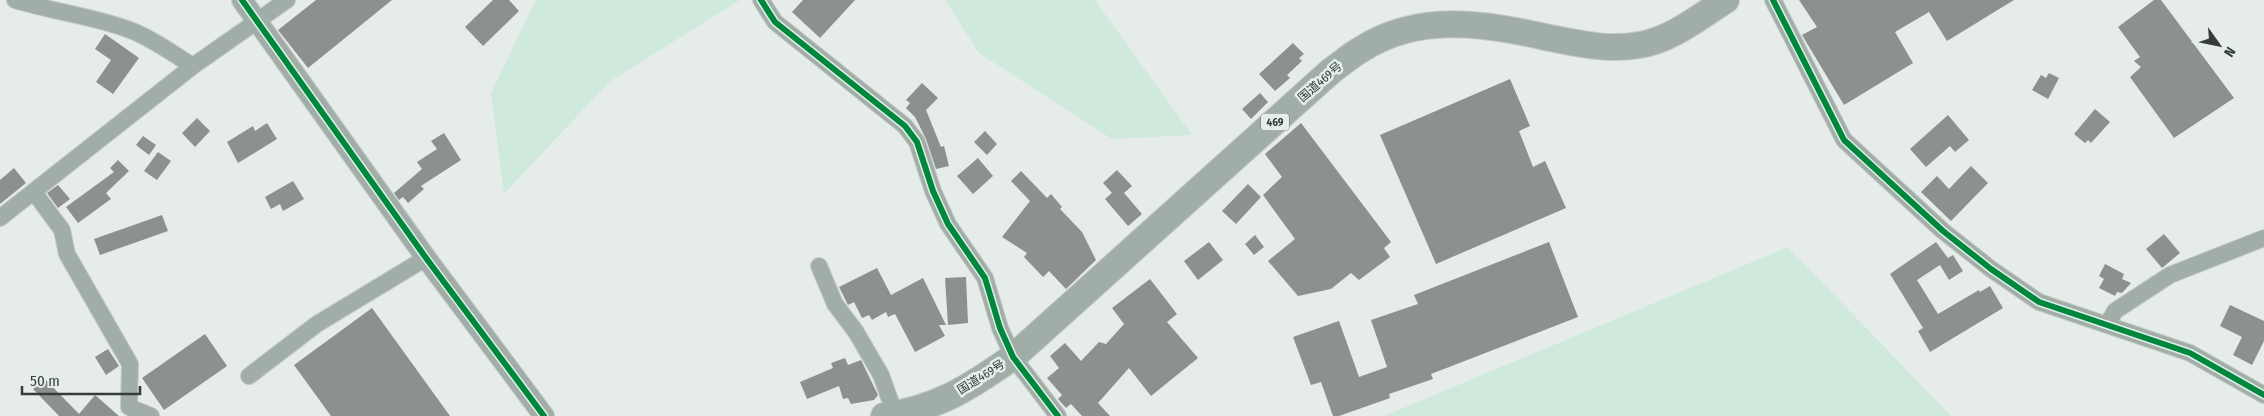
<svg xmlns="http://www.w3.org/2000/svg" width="2264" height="416" font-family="'Fira Sans Condensed','Noto Sans JP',sans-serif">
<rect width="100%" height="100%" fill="#e6ece9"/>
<path fill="#cfeadd" d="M536 0H740L609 82 504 194 491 93Z
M945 0H1095L1192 135 1112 139 979 53Z
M1788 247 1951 416H1384Z"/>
<path fill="#8c908e" d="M316 0H392L308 68 278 30Z
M493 0H509L519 11 483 46 465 27Z
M803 0H855L820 38 792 12Z
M1799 0H2014L1947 41 1929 12 1895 32 1913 63 1844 105 1802 35 1817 27Z
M2154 0H2161L2234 98 2174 138 2130 77 2141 67 2134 61 2140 57 2118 27Z
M105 34 139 58 113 94 96 82 111 60 95 49Z
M1293 43 1304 54 1299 58 1302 61 1287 75 1290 78 1275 91 1259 74Z
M2049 73 2059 78 2048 99 2032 90 2041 75 2046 78Z
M1510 79 1530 126 1519 131 1533 167 1545 161 1566 208 1436 264 1380 135Z
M922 83 938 98 926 110 941 147 944 146 949 166 936 169 926 139 915 117 906 108 910 103 906 100Z
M1260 93 1268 102 1251 119 1242 109Z
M2095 109 2110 122 2091 143 2088 140 2085 143 2074 134Z
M1948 115 1969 140 1955 152 1950 146 1926 167 1910 149Z
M197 118 210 131 195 147 182 133Z
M267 123 277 139 238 163 227 142 253 126 255 131Z
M1301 123 1391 242 1384 248 1390 257 1359 280 1351 273 1331 289 1298 296 1268 261 1295 239 1263 195 1282 177 1265 154Z
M985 131 997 144 987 155 974 142Z
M444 133 461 160 421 186 424 189 408 203 403 197 399 200 394 193 422 169 417 162 437 149 431 141Z
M143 136 156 145 149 155 136 145Z
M158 152 171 161 157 180 144 171Z
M978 158 993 176 973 194 957 176Z
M118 160 129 171 106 193 111 199 78 223 66 207 114 172 110 168Z
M1971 166 1988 183 1951 221 1921 192 1937 176 1949 189Z
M14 168 26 183 0 204V180Z
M1117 170 1132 186 1124 193 1142 214 1128 226 1105 199 1112 193 1103 183Z
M1021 171 1047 198 1051 194 1062 207 1060 209 1082 232 1096 260 1066 289 1049 271 1043 277 1024 257 1027 253 1002 237 1030 201 1011 181Z
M293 181 304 199 283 211 280 204 271 209 265 197Z
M1248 184 1261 197 1236 224 1222 211Z
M58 185 70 199 58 208 47 193Z
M162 215 168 231 100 255 94 239Z
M2164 234 2180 253 2162 268 2146 249Z
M1255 235 1264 247 1254 255 1245 244Z
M1209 242 1223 260 1198 280 1184 261Z
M1549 242 1578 317 1431 374 1433 379 1389 394 1390 398 1339 416H1333L1321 382 1311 385 1293 337 1339 321 1359 377 1387 367 1371 320 1418 304 1414 295Z
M1936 242 1948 258 1953 255 1963 271 1949 280 1940 265 1917 280 1938 314 1979 290 1980 292 1990 286 2003 308 1930 352 1918 331 1923 328 1890 274Z
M2105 264 2124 274 2122 279 2131 283 2122 293 2117 292 2115 296 2099 288 2104 279 2099 276Z
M877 268 891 295 923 278 946 325H939L945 336 915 352 895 314 888 317 886 312 872 320 869 315 862 318 854 302 848 305 839 287Z
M966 277 968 323 948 325 945 278Z
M1150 279 1177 314 1167 322 1198 358 1151 396 1129 368 1098 403 1110 416H1082L1071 404 1066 408 1058 399 1062 395 1047 378 1059 368 1050 356 1065 343 1081 361 1099 342 1106 344 1124 324 1112 308Z
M2230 305 2264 321V341L2252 365 2233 355 2242 337 2220 326Z
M372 308 450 416H331L294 365Z
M205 334 227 366 164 410 142 378Z
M108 349 119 366 106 375 95 357Z
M845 358 848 365 861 360 878 395 874 400 851 404 848 398 843 399 839 386 807 399 800 382 833 368 831 363Z
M44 378 79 414 95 395 119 416H59L33 389Z"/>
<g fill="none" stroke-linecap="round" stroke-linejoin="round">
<defs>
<path id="minor" d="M15 0C53 12 93 16 130 30 152 38 173 54 193 66
M761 0 775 22 905 126 917 142 933 191 948 224 985 278 1000 328 1013 357 1058 416
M1773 0 1844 140 1943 231 1991 269 2039 302 2190 353 2264 395
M34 192 62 230 67 254 130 364 129 407 151 416
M0 218 193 66 287 0
M819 266 835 304 856 332 881 375 895 414
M2107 325 2115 311 2170 275 2264 238
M249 376 317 324 426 258"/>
<path id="tertiary" d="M242 0 426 258 544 416"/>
<path id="trunk" d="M884 416C938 408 969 388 1013 357L1331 71C1341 64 1351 55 1362 49 1418 13 1484 23 1545 37 1576 43 1607 51 1639 45 1671 40 1699 17 1726 0"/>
</defs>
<use href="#minor" stroke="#c4c8c6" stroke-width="18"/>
<use href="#tertiary" stroke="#c4c8c6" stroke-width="22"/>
<use href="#trunk" stroke="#c4c8c6" stroke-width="28"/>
<use href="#minor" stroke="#a1aea8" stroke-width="16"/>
<use href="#tertiary" stroke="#a1aea8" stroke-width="20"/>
<use href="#trunk" stroke="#a1aea7" stroke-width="26"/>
<defs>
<path id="cycleway" d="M242 0 426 258 544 416
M761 0 775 22 905 126 917 142 933 191 948 224 985 278 1000 328 1013 357 1058 416
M1773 0 1844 140 1943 231 1991 269 2039 302 2190 353 2264 395"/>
</defs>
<use href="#cycleway" stroke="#e3efe8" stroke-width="9"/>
<use href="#cycleway" stroke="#00873e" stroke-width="6"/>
</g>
<g text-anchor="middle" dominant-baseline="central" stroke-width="5" stroke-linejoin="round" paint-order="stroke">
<rect fill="#e3efe8" stroke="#6b716e" stroke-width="1" x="1261" y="113.5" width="28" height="17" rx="4"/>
<g font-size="11" font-weight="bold" fill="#373b39">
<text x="1275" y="122">469</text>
</g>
<g font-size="12" fill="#373b39" stroke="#e3efe8">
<text transform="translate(1320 82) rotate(-41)">国道469号</text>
<text transform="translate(981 377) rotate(-32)">国道469号</text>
</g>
</g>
<g transform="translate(2219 45) rotate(123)" stroke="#e3efe8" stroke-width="4" paint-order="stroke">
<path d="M0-4L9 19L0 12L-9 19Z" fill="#373b39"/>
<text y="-8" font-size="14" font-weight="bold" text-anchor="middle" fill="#373b39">N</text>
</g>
<path d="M22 386v8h118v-8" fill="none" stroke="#373b39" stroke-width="2.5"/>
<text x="30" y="386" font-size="15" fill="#373b39" stroke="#e3efe8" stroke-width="4" paint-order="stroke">50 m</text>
</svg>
